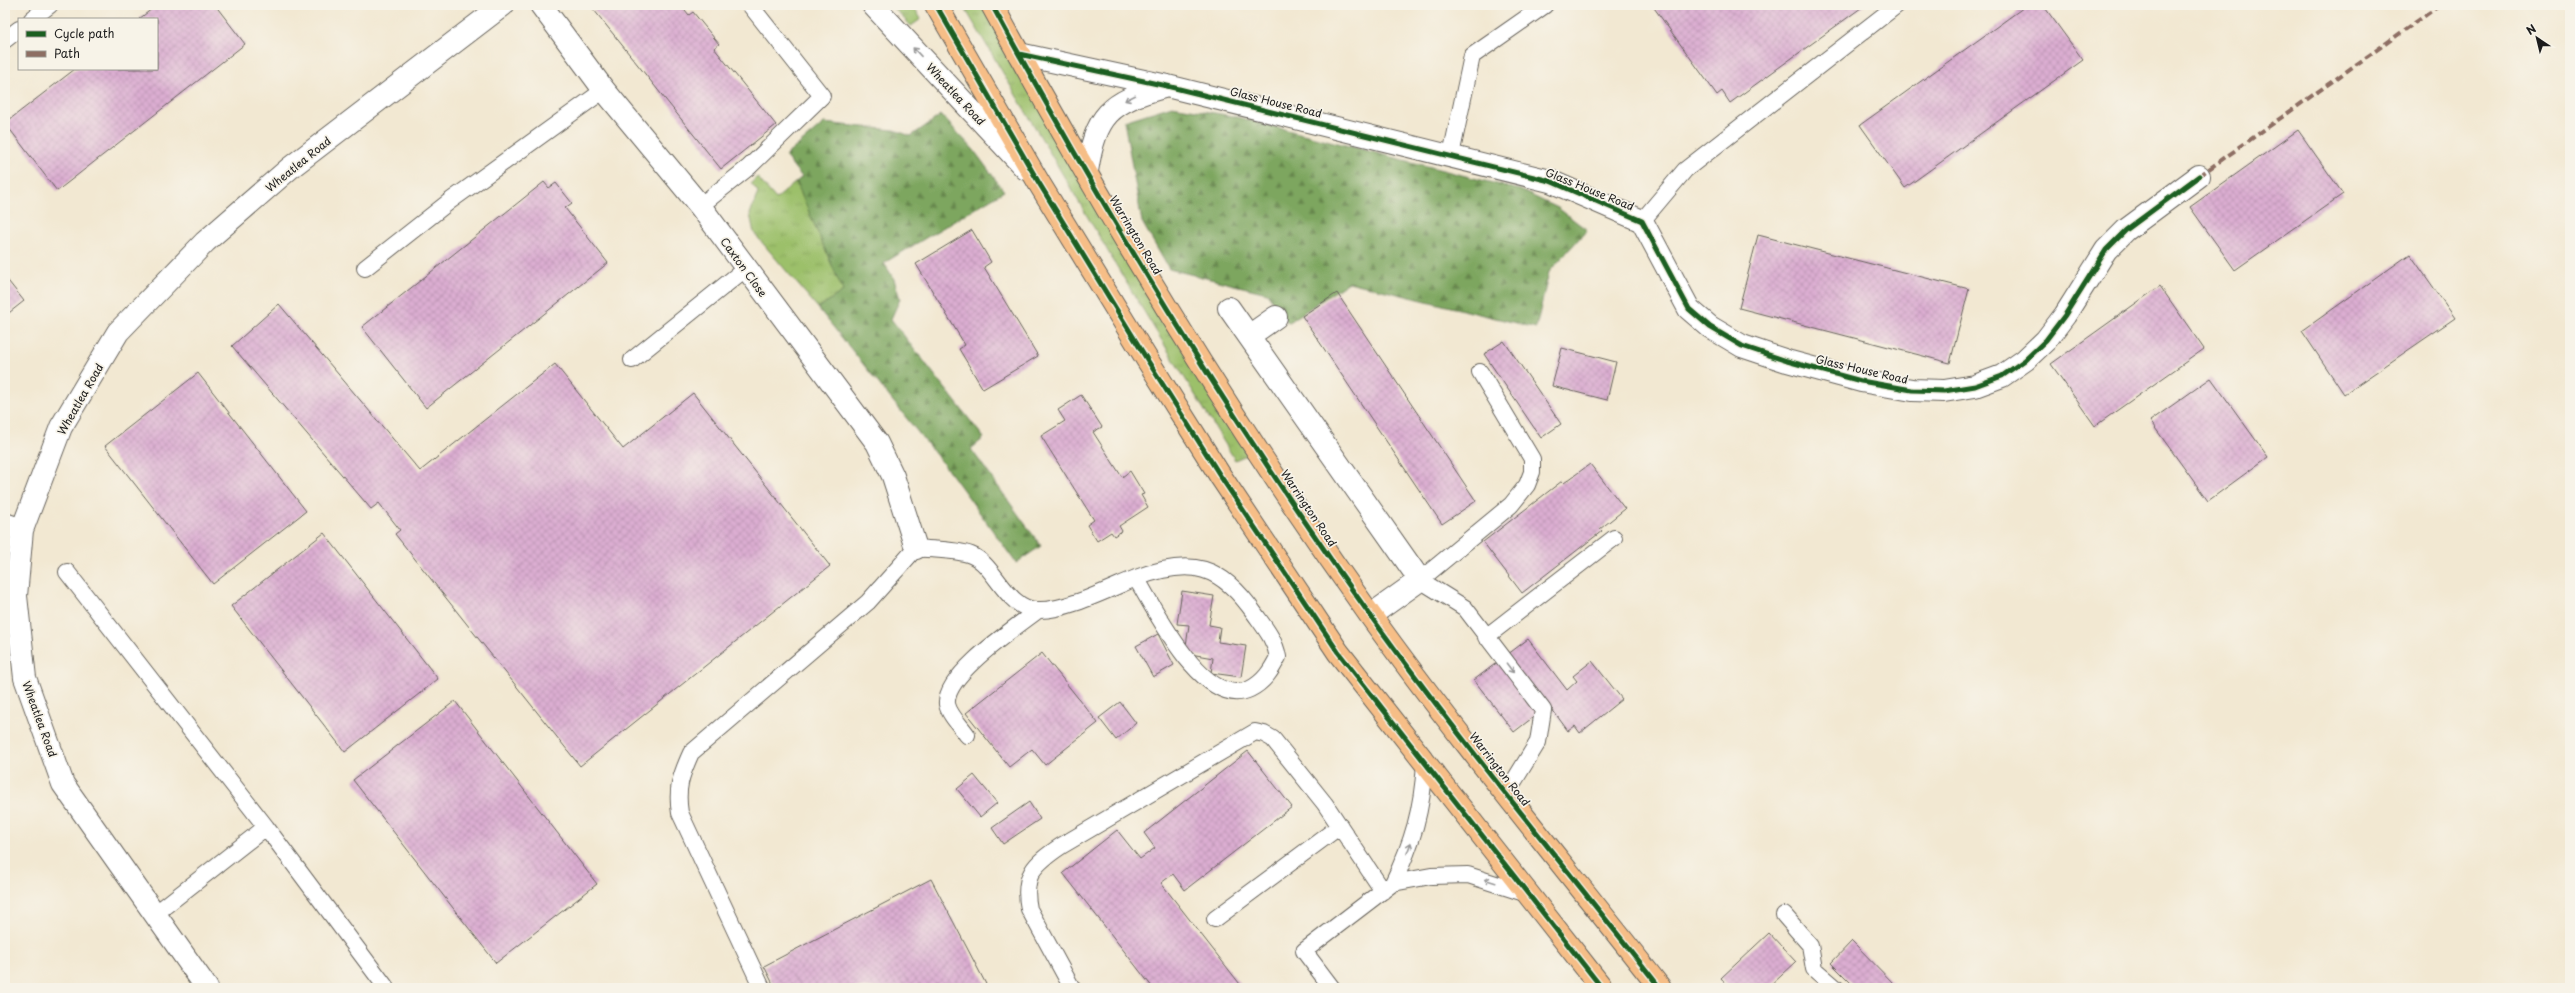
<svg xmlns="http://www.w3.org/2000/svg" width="2575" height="993" font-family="'Playpen Sans',sans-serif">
<defs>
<pattern id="grass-tufts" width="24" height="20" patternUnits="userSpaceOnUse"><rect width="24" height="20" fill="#9cc06a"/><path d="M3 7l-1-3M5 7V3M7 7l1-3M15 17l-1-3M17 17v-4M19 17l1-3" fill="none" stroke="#86a45b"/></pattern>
<pattern id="forest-firs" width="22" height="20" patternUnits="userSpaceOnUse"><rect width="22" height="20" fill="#7da65e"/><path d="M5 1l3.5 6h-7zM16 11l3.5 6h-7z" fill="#66864d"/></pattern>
<pattern id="building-cross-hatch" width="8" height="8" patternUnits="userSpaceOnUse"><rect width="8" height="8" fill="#dbadd1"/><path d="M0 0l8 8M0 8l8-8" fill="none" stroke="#bb94b3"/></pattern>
</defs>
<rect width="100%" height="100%" fill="#f7f3e8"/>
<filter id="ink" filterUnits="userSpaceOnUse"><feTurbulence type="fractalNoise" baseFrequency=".025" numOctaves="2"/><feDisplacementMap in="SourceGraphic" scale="8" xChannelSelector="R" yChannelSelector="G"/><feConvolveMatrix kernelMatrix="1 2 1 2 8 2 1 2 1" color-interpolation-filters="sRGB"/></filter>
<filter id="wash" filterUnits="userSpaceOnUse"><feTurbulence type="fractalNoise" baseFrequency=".012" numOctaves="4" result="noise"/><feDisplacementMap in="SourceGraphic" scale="16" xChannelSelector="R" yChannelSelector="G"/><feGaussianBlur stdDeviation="0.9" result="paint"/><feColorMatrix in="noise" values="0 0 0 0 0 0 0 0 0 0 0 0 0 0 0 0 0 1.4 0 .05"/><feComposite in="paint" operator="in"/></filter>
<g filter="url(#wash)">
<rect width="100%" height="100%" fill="#f2e8d2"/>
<path fill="url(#grass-tufts)" stroke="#5c6e43" d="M891 5H913L921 19 911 26Z
M963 5H982L1249 454 1235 460 1126 282Z
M757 177 776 199 796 182 844 291 818 308 754 233 750 214 758 192 751 183Z"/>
<path fill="url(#forest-firs)" stroke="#4c613d" d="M1172 106 1233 116 1520 190 1558 208 1587 230 1549 272 1536 328 1349 282 1288 323 1267 293 1169 269 1142 222 1124 121Z
M941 115 973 149 1004 191 884 263 894 279 900 299 891 319 984 438 971 449 1041 546 1016 563 953 476 818 308 843 291 796 182 802 177 785 156 824 123 894 130 911 136Z"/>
<g id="blocks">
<path fill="url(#building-cross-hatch)" d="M157 5H215L245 44 57 191 5 123 75 69H157V19H139Z
M590 5H681L689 15 693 12 719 44 714 48 776 125 721 169Z
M1652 5H1865L1730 103 1722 91 1717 95Z
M2027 5H2043L2083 60 1905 188 1860 125Z
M2298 130 2343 194 2235 270 2190 207Z
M544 182 549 188 556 183 572 203 565 208 608 263 426 408 362 327Z
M972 230 991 262 984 267 1038 356 983 389 959 349 965 345 916 264Z
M1758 235 1969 289 1950 363 1739 308Z
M2410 254 2455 318 2344 394 2302 331Z
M5 277 24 301 5 316Z
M2160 286 2204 349 2095 426 2051 364Z
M1337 293 1476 501 1442 524 1302 316Z
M279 304 420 471 555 364 623 449 693 393 830 566 580 766 395 534 400 530 379 503 371 509 232 346Z
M1504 341 1561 424 1541 438 1484 354Z
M1562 348 1616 362 1607 400 1552 386Z
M198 373 306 511 213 584 105 446Z
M2211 378 2268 457 2208 501 2150 421Z
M1081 395 1102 427 1093 432 1122 477 1130 471 1144 494 1141 495 1148 507 1119 526 1122 531 1114 536 1111 532 1097 541 1087 525 1094 520 1041 436 1065 421 1058 410Z
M1590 464 1625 509 1600 529 1602 531 1522 593 1483 542 1562 481 1564 483Z
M324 533 438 679 345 752 231 606Z
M1182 591 1214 596 1209 625 1220 627 1218 642 1246 646 1241 677 1211 673 1213 658 1185 653 1189 625 1177 624Z
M1158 634 1174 665 1153 677 1136 646Z
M1528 639 1567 690 1577 681 1573 676 1592 661 1622 699 1580 733 1575 726 1568 731 1549 705 1514 732 1474 680Z
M1042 653 1098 723 1045 765 1032 749 1009 767 966 713Z
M455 701 597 884 496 963 353 780Z
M1120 702 1136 723 1116 740 1099 718Z
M1248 751 1292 807 1185 890 1173 874 1161 883 1243 988H1153L1063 873 1117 830 1140 859 1155 848 1144 833Z
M974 775 997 803 980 817 957 789Z
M1029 802 1040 819 1003 844 992 828Z
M931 879 988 988H775L764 966Z
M1769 933 1796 962 1768 988H1730L1721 978Z
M1852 941 1898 988H1856L1831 963Z"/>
</g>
</g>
<g filter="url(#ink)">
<use href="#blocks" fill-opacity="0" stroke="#67635c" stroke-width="1"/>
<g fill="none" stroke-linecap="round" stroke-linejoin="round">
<defs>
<path id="service" d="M32 19 50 5
M5 40 19 29
M1451 155 1472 56 1545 5
M700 206 749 167 822 96 750 5
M1642 221 1685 170 1897 5
M365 268 450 201 604 90
M632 360 745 269
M1480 372 1532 459V472L1527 485 1511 505 1420 580 1465 608 1543 710 1538 742 1506 794
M67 572 266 827 155 914
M1486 637 1614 538
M967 735C961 726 949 715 947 704 944 675 1015 628 1037 611
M266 827 385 986
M1393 883C1413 842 1422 810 1425 764
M1784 915 1810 945 1814 969 1836 988
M1215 919 1340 826
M762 988 680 813C676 788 681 775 691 753L868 602 916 548C933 550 955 549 971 555 995 564 1006 609 1037 610 1064 612 1111 588 1136 578 1192 557 1221 565 1255 614 1265 628 1275 640 1278 657 1271 671 1264 682 1250 689 1204 711 1155 609 1136 578
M1072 988 1029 909C1022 875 1034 864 1061 846L1255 732 1264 734 1273 739 1325 804 1383 891
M1332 988 1304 951 1393 883 1431 876 1468 875 1527 894"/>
<path id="minor" d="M541 5 604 90 700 206 877 443 893 476 916 548
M873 5 1026 169
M1019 54 1167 86 1550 181 1642 221 1689 309 1710 327 1742 346 1787 361 1861 381 1912 390 1944 391 1975 386 2002 376 2025 360 2046 340 2065 315 2106 250 2126 230 2199 176
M1087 171C1096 115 1109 102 1164 87
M1229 308 1420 580 1371 615
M1249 336 1276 317
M5 524 22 530
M207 988 63 784 25 678 16 596 22 530 61 427 118 332 205 242 290 168 503 5"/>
<path id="trunk" d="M936 5 1039 183 1148 361 1221 477 1338 652 1602 988
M992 5C1106 215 1231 421 1370 615 1462 743 1563 864 1660 988"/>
</defs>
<use href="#service" stroke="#67635c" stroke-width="18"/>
<use href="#minor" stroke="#67635c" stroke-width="24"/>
<use href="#trunk" stroke="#67635c" stroke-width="24"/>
<use href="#service" stroke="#fff" stroke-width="16"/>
<use href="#minor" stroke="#fff" stroke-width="22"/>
<use href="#trunk" stroke="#f6be87" stroke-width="22"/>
<path stroke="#8d6e63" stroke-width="4" stroke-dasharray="8 4" stroke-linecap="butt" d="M2199 176 2440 5"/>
<defs>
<path id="cycleway" d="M936 5 1039 183 1148 361 1221 477 1338 652 1602 988
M992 5C1106 215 1231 421 1370 615 1462 743 1563 864 1660 988
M1019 54 1167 86 1550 181 1642 221 1689 309 1710 327 1742 346 1787 361 1861 381 1912 390 1944 391 1975 386 2002 376 2025 360 2046 340 2065 315 2106 250 2126 230 2199 176"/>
</defs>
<use href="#cycleway" stroke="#f7f3e8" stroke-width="8"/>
<use href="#cycleway" stroke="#1b5e20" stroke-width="5"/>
</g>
<defs><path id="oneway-shaft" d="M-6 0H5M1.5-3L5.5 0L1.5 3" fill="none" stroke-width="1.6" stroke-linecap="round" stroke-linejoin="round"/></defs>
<g stroke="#999">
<use href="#oneway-shaft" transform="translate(917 52) rotate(-133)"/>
<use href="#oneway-shaft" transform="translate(1130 98) rotate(153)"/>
<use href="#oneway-shaft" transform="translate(1510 668) rotate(53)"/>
<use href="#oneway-shaft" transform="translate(1409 848) rotate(-70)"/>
<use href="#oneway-shaft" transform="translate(1490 881) rotate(-163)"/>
</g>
</g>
<g text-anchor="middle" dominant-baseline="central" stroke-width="3.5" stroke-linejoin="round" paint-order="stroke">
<g font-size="11" fill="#1c1c1c" stroke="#f7f3e8">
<text transform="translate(956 94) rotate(47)">Wheatlea Road</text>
<text transform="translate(1276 102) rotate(14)">Glass House Road</text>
<text transform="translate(298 164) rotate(-39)">Wheatlea Road</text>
<text transform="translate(1590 189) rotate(22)">Glass House Road</text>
<text transform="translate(1136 235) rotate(59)">Warrington Road</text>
<text transform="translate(744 267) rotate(54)">Caxton Close</text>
<text transform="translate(1862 369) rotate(13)">Glass House Road</text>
<text transform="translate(80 399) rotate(-60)">Wheatlea Road</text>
<text transform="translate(1309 508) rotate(56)">Warrington Road</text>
<text transform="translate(40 719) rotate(70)">Wheatlea Road</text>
<text transform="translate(1500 769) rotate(52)">Warrington Road</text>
</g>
</g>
<rect width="2575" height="993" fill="none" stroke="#f7f3e8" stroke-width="20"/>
<rect x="18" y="18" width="140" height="52" fill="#f7f3e8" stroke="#9f9d96"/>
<rect x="26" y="31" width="20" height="6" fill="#1b5e20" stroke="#9f9d96"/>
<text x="54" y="38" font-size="12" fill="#1c1c1c">Cycle path</text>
<rect x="26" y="51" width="20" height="6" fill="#8d6e63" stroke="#9f9d96"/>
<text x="54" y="58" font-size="12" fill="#1c1c1c">Path</text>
<g transform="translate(2537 38) rotate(325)" stroke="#f7f3e8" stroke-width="3" paint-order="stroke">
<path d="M0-3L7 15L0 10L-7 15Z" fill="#1c1c1c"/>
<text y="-6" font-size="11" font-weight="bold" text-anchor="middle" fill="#1c1c1c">N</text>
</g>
</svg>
